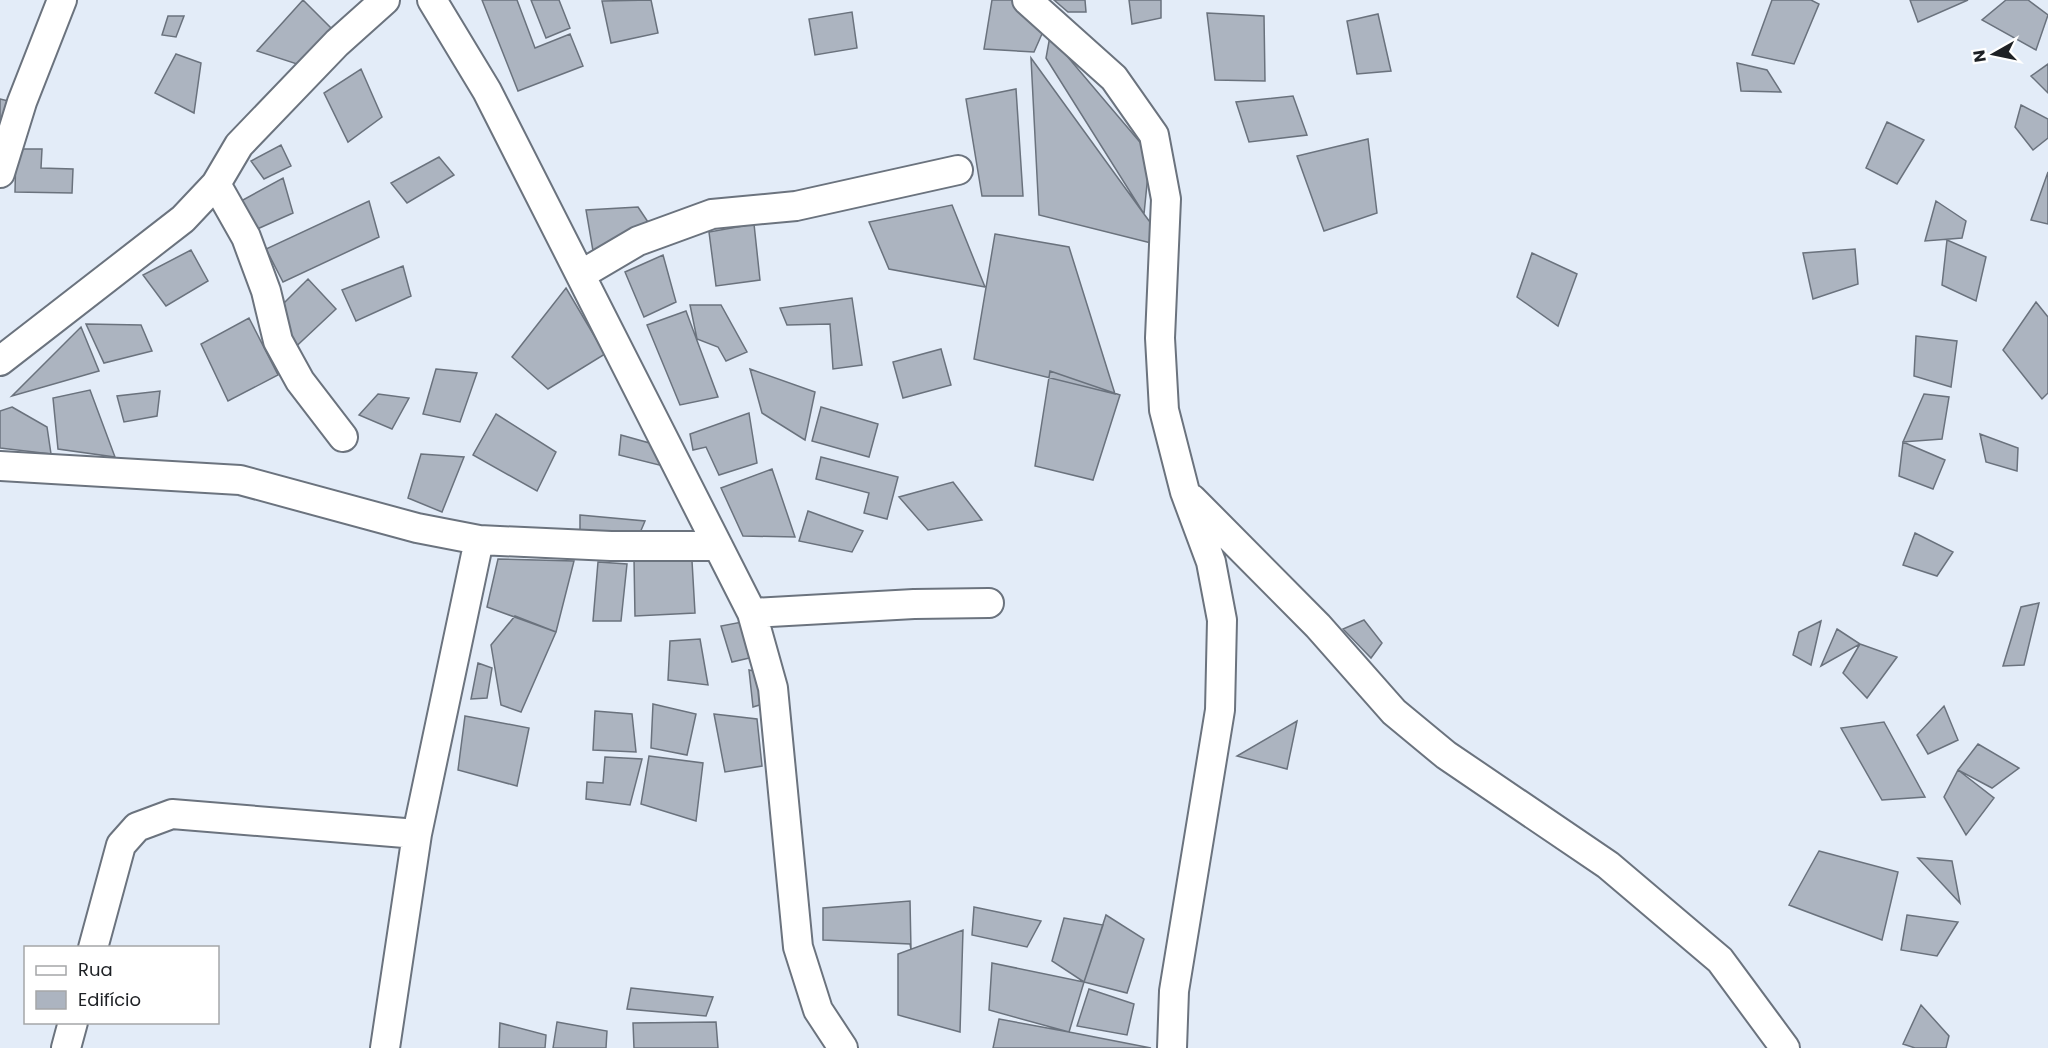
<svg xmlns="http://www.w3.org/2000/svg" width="2048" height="1048" font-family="Poppins,sans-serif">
<rect width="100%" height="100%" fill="#e3ecf8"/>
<path fill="#acb4c0" stroke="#6a727d" stroke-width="1.5" d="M303 0 337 34 303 66 257 51Z
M482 0H517L535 48 570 34 583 66 518 91Z
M531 0H559L570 28 546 38Z
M651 0 658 33 611 43 602 1Z
M992 0H1012L1045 27 1034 52 984 49Z
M1054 0H1085L1086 12H1068Z
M1129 0H1161V18L1132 24Z
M1772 0H1811L1819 4 1794 64 1752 55Z
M1910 0H1968L1918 22Z
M2006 0H2028L2048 15 2036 50 1982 20Z
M852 12 857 48 815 55 809 19Z
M1207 13 1264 16 1265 81 1215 80Z
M1378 14 1391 71 1357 74 1347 21Z
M168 16H184L176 37 162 35Z
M1050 36 1150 154 1144 214 1046 58Z
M176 54 201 63 194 113 155 93Z
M1031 58 1144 214 1164 241 1151 243 1039 215Z
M1737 63 1767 70 1781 92 1741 91Z
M2048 64V93L2031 76Z
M361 69 382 117 348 142 324 93Z
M1016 89 1023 196H982L966 99Z
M1293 96 1307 135 1249 142 1236 102Z
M0 99 13 102 0 155Z
M2021 105 2048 119V138L2033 150 2015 127Z
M1887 122 1924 140 1897 184 1866 168Z
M1368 139 1377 213 1324 231 1297 156Z
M281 145 291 166 264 179 251 161Z
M16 149H42L41 168 73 169 72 193 15 192Z
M439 157 454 175 407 203 391 183Z
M2048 172V224L2031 220Z
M283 178 293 213 255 230 232 206Z
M369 201 379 237 283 282 266 249Z
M1936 201 1966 221 1962 238 1925 241Z
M952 205 985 287 889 269 869 222Z
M638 207 650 225 593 251 586 210Z
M754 224 760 280 716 286 709 232Z
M995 234 1069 247 1115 394 974 359Z
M1947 240 1986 257 1976 301 1942 285Z
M1855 249 1858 284 1813 299 1803 253Z
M191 250 208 281 166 306 143 275Z
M1532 253 1577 274 1558 326 1517 297Z
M663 255 676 302 644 317 625 272Z
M403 266 411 296 356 321 342 290Z
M308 279 336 309 288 354 278 309Z
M566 288 605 354 548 389 512 357Z
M852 298 862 365 833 369 830 324 787 325 780 308Z
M2036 302 2048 317V393L2042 399 2003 350Z
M690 305H721L747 352 726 361 718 347 697 339Z
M686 311 718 397 680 405 647 325Z
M249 318 278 375 228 401 201 344Z
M86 324 141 325 152 351 104 363Z
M81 327 99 371 12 396Z
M1916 336 1957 341 1951 387 1914 376Z
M941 349 951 385 903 398 893 362Z
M436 369 477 373 460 422 423 414Z
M750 369 815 392 805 440 762 413Z
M1050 371 1120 395 1093 480 1035 466Z
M90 390 115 457 58 449 53 398Z
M160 391 157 416 124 422 117 396Z
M378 394 409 398 392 429 359 415Z
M1924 394 1949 397 1942 439 1903 442Z
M12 407 47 427 51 454 0 448V411Z
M821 407 878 424 869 457 812 441Z
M749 413 757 463 719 475 706 447 693 450 690 434Z
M496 414 556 452 537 491 473 455Z
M1980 434 2018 448 2017 471 1986 462Z
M621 435 660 446 671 468 619 455Z
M1903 442 1945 460 1933 489 1899 476Z
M421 454 464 457 442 512 408 498Z
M821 457 898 477 887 519 864 513 869 493 816 479Z
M772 469 795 537 743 536 721 488Z
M953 482 982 520 928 530 899 497Z
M808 511 863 531 852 552 799 541Z
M580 515 645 521 637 540 580 534Z
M1915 533 1953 552 1937 576 1903 565Z
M498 559 574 561 556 632 487 607Z
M634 559 692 561 695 613 635 616Z
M598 562 627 564 621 621H593Z
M2039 603 2024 665 2003 666 2021 607Z
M515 616 556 632 521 712 501 705 491 645Z
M1364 620 1382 643 1371 658 1343 629Z
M747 621 758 656 732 662 721 626Z
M1821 621 1811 665 1793 655 1799 632Z
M1837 629 1860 644 1821 666Z
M700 639 708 685 668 680 670 641Z
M1860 644 1897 657 1867 698 1843 673Z
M478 663 492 668 487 698 471 699Z
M749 670 760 672 766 703 753 707Z
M653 704 696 714 687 755 651 748Z
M1944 706 1958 740 1928 754 1917 735Z
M595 711 632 714 636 752 593 750Z
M714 714 757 719 762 766 725 772Z
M465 716 529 728 517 786 458 770Z
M1297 721 1287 769 1237 756Z
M1884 722 1925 797 1882 800 1841 728Z
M1978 744 2019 768 1992 788 1958 770Z
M649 756 703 763 696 821 641 804Z
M605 757 642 759 630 805 586 799 587 782 603 783Z
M1958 770 1994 798 1966 835 1944 797Z
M1819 851 1898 872 1882 940 1789 905Z
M1918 858 1952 861 1960 903Z
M910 901 911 950 910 944 823 940V908Z
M974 907 1041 921 1027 947 972 935Z
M1106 915 1144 939 1127 993 1084 982Z
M1907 915 1958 922 1937 956 1901 950Z
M1064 918 1103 925 1084 982 1052 961Z
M963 930 960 1032 898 1015V954Z
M992 963 1084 982 1069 1032 989 1010Z
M631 988 713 997 706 1016 627 1009Z
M1089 989 1134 1004 1127 1035 1077 1026Z
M1921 1005 1949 1036 1946 1048H1915L1903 1044Z
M999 1019 1069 1032 1151 1048H993Z
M557 1022 607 1031 606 1048H553Z
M716 1022 718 1048H634L633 1023Z
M500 1023 546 1035 545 1048H499Z"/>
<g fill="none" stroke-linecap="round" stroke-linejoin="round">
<defs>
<path id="minor" d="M432 0 487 91 752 613 773 688 798 947 818 1010 843 1048
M1027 0 1114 78 1154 135 1166 199 1160 338 1164 410 1185 492 1211 562 1222 620 1220 710 1174 991 1172 1048
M0 173 22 102 62 0
M216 184 246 237 266 291 278 341 300 381 343 437
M582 274 638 241 712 214 796 206 958 170
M0 361 183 219 216 184 239 145 337 43 385 0
M0 466 240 480 417 528 479 540 611 546H718
M1192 499 1318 626 1394 712 1446 755 1608 865 1720 960 1785 1048
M752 613 914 604 989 603
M93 948 121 845 137 827 172 814 417 834
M66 1048 73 1022
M385 1048 417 834 479 540"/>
</defs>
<use href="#minor" stroke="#6b737e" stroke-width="32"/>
<use href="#minor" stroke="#fff" stroke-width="28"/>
</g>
<rect x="24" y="946" width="195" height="78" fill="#ffffff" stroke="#a5a6a8" stroke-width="1.5"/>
<rect x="36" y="966" width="30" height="9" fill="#ffffff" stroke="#a5a6a8" stroke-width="1.5"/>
<text x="78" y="976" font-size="18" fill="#1e2125">Rua</text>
<rect x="36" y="991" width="30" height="18" fill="#acb4c0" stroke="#a5a6a8" stroke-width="1.5"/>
<text x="78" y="1006" font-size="18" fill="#1e2125">Edifício</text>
<g transform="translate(1994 54) rotate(261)" stroke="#ffffff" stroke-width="4.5" paint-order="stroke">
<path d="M0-4.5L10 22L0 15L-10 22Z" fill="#1e2125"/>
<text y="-9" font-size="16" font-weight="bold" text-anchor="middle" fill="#1e2125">N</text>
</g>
</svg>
